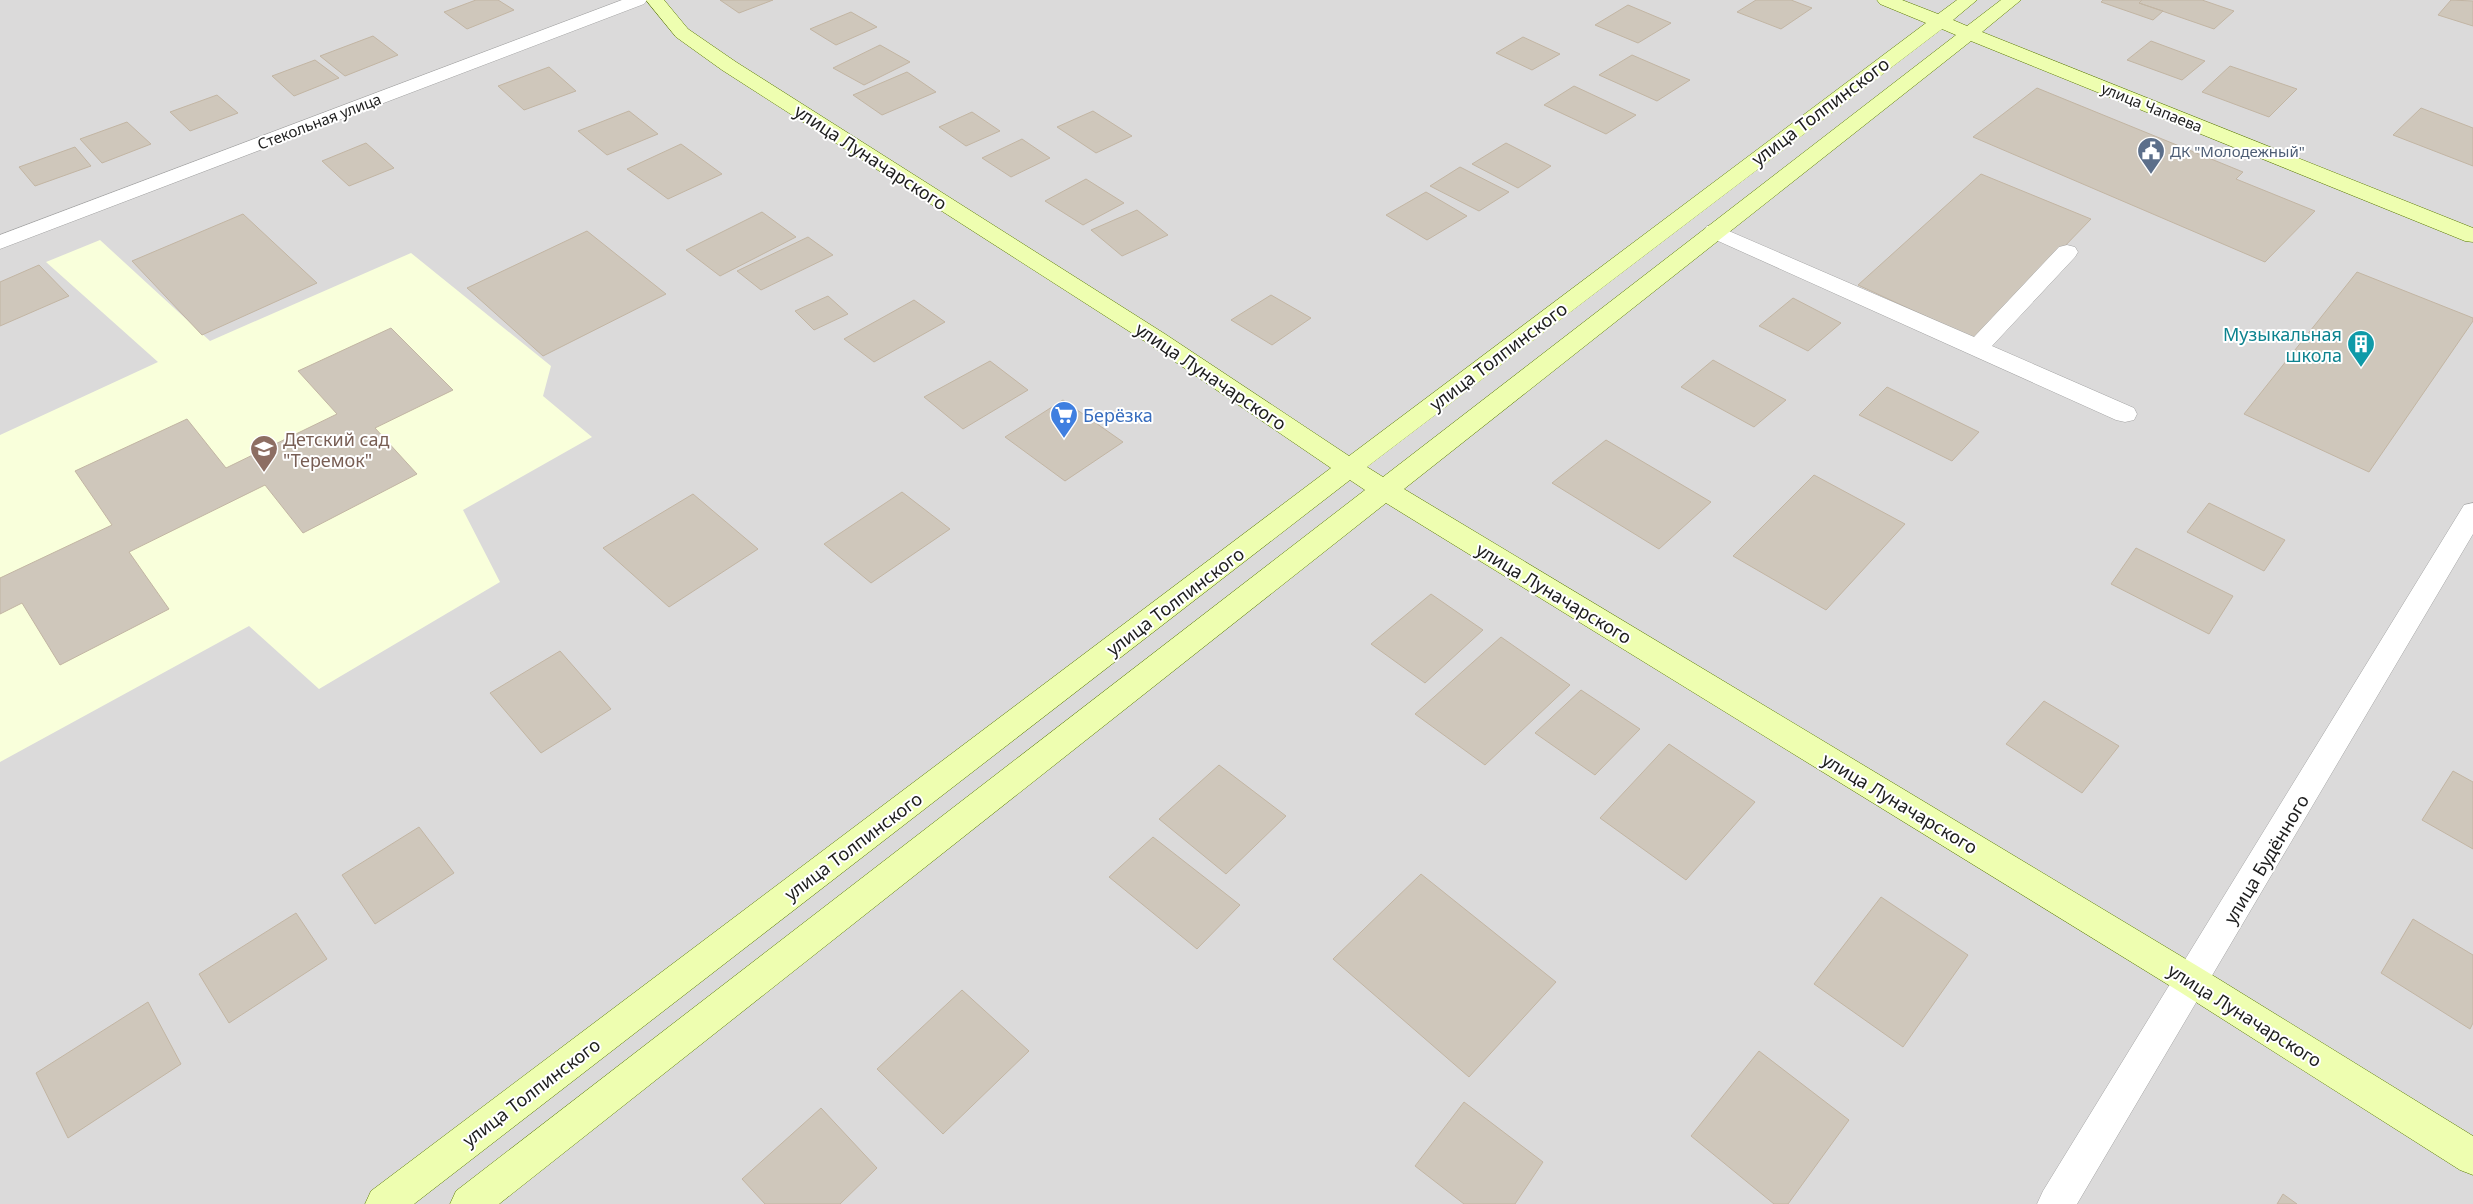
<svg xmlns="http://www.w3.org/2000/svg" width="2473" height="1204" font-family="'Noto Sans',sans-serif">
<rect width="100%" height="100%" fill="#efede2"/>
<path fill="#dbdada" d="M0 0H2473V1204H0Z"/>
<path fill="#f9ffdb" d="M100 240 210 341 411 253 551 366 543 396 592 437 463 510 500 582 319 689 249 626 0 762V435L158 362 46 262Z"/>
<path fill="#cfc7bb" stroke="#c2b5a3" d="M476 0H498L514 10 467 29 444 12Z
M720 0H773L739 13Z
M1756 0H1791L1812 8 1781 29 1737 12Z
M2103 0H2142L2139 3 2163 11 2153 20 2101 2Z
M2142 0H2202L2234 11 2214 29 2139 3Z
M2451 0 2473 1V26L2438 15Z
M1628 5 1671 23 1638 43 1595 25Z
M851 12 877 27 836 45 810 29Z
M373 36 398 55 345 76 320 56Z
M1523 37 1560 54 1532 70 1496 53Z
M2151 41 2205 61 2182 80 2127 60Z
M880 45 910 62 864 85 833 68Z
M1632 55 1690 80 1657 101 1599 75Z
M315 60 339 78 294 96 272 76Z
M2230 66 2297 89 2269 117 2202 92Z
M549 67 576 91 524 110 498 86Z
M907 72 936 92 882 115 853 95Z
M1574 86 1636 115 1606 134 1544 105Z
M2037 88 2243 172 2236 179 2315 211 2265 262 1973 137Z
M217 95 238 113 190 131 170 112Z
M2421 108 2473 128V166L2393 135Z
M629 111 658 134 607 155 578 131Z
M1093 111 1132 136 1096 153 1057 127Z
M972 112 1000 131 966 146 939 127Z
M127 122 151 144 102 163 80 139Z
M1022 139 1050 158 1011 177 982 158Z
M366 143 394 168 349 186 322 161Z
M1506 143 1551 166 1518 188 1472 164Z
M681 144 722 174 668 199 627 169Z
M75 147 91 166 35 186 19 167Z
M1460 167 1509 192 1479 211 1430 186Z
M1981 174 2091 219 1975 339 1858 285Z
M1086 179 1124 203 1083 225 1045 201Z
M1426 192 1467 216 1427 240 1386 215Z
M1137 210 1168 235 1122 256 1091 230Z
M762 212 796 237 720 276 686 250Z
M243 214 317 283 202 335 132 261Z
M587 231 666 294 543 356 467 288Z
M808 237 833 255 761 290 737 271Z
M39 265 69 296 0 326V282Z
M2357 272 2473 318V321L2369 472 2244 414Z
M1271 295 1311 318 1272 345 1231 320Z
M828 296 848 314 814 330 795 311Z
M1793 298 1841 323 1808 351 1759 326Z
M914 300 945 322 874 362 844 339Z
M391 328 453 390 375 428 417 474 303 533 265 485 129 552 169 609 60 665 22 603 0 614V578L112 525 75 471 187 419 226 468 337 414 298 371Z
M1713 360 1786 400 1754 427 1681 387Z
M990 361 1028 390 963 429 924 397Z
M1887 387 1979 432 1952 461 1859 415Z
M1063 400 1123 442 1065 481 1005 437Z
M1606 440 1711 502 1659 549 1552 483Z
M1814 475 1905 524 1826 610 1733 556Z
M902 492 950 529 871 583 824 544Z
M693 494 758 549 669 607 603 548Z
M2209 503 2285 540 2264 571 2187 532Z
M2136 548 2233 596 2209 634 2111 584Z
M1431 594 1483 630 1425 683 1371 644Z
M1501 637 1570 685 1485 765 1415 714Z
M560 651 611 709 541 753 490 693Z
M1581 690 1640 729 1595 775 1535 733Z
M2044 701 2119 746 2082 793 2006 744Z
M1669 744 1755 802 1686 880 1600 818Z
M1219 765 1286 816 1226 874 1159 819Z
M2453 771 2473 782V849L2422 820Z
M419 827 454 873 375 924 342 875Z
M1153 837 1240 905 1197 949 1109 877Z
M1421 874 1556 982 1469 1077 1333 959Z
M1881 897 1968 955 1903 1047 1814 984Z
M296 913 327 959 229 1023 199 974Z
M2413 919 2473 955V1023L2470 1029 2381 973Z
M962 990 1029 1051 943 1134 877 1069Z
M148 1002 181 1064 68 1138 36 1073Z
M1759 1051 1849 1120 1788 1204H1774L1691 1136Z
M1464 1102 1543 1162 1515 1204H1464L1415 1166Z
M821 1108 877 1168 840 1204H765L742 1179Z
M2283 1194 2297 1204H2277Z"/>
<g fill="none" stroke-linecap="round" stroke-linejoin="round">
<defs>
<path id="service" d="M1715 225 1974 337 2059 247 2067 245 2075 247 2078 252 2075 257 1992 346 2134 408 2137 414 2134 420 2125 422 2116 420 1707 236 1704 231 1707 226Z"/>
<path id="minor" d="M622 0H647L644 4 0 249V235Z
M2473 503V534L2077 1204H2037L2043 1191 2464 505Z"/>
<path id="secondary" d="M646 0H664L688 29 736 62 1165 334 1349 456 1926 23 1880 4 1877 0H1902L1938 14 1957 0H1977L1953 20 1967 26 2001 0H2021L1982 32 2473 228V242L2465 241 1971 41 1404 489 2204 970 2473 1136V1175L2460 1170 2180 992 1386 503 499 1204H450L456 1191 1365 490 1350 480 414 1204H365L371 1191 1331 468 1149 344 722 70 676 37ZM1942 29 1956 35 1383 477 1367 467Z"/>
</defs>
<use href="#service" stroke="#a4a4a4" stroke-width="1"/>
<use href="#minor" stroke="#a4a4a4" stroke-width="1"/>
<use href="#secondary" stroke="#587800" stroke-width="1"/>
<use href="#service" fill="#fff" fill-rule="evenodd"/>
<use href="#minor" fill="#fff" fill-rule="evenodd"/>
<use href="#secondary" fill="#eefeb0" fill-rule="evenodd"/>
</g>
<defs>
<symbol id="civic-pin" viewBox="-11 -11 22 30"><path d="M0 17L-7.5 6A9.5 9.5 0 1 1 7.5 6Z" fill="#5c6f8a" stroke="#fff"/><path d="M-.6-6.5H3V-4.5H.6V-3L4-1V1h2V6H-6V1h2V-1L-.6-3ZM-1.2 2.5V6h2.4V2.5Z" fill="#fff"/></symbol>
<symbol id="building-pin" viewBox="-11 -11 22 30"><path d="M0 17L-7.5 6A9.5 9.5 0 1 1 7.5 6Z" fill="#0f9aa8" stroke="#fff"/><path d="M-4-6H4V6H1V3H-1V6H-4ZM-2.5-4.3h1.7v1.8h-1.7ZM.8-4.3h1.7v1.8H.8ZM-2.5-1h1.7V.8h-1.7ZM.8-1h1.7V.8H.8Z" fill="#fff"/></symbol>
<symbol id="supermarket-pin" viewBox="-11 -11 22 30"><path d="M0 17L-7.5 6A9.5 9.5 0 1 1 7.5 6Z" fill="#3f7fe0" stroke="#fff"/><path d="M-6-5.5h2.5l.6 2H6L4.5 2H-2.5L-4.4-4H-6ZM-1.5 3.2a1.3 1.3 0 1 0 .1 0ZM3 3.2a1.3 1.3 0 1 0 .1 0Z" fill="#fff"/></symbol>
<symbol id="school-pin" viewBox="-11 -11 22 30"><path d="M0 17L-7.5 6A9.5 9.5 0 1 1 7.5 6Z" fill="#8d6e63" stroke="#fff"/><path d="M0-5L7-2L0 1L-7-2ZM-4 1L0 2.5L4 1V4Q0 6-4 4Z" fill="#fff"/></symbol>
</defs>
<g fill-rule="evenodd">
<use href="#civic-pin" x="2135" y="135" width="32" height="43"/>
<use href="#building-pin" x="2345" y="328" width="32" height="43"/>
<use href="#supermarket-pin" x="1048" y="399" width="32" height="43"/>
<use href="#school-pin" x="248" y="433" width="32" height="43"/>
</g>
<g text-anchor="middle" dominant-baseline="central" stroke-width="4" stroke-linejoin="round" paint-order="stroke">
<g font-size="15" fill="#1d1d1d" stroke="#fff">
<text transform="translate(2152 107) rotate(22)">улица Чапаева</text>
<text transform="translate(319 121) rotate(-21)">Стекольная улица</text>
</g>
<g font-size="15" fill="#4e5e75" stroke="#fff" text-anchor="start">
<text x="2170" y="151">ДК "Молодежный"</text>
</g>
<g font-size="18" fill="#1d1d1d" stroke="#fff">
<text transform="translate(1820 111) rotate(-37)">улица Толпинского</text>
<text transform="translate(871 157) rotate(33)">улица Луначарского</text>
<text transform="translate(1498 356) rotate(-37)">улица Толпинского</text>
<text transform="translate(1211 376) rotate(34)">улица Луначарского</text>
<text transform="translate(1554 593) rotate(31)">улица Луначарского</text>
<text transform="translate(1175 601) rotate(-37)">улица Толпинского</text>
<text transform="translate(1900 803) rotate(31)">улица Луначарского</text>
<text transform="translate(853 846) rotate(-37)">улица Толпинского</text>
<text transform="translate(2266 859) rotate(-59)">улица Будённого</text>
<text transform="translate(2245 1015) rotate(32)">улица Луначарского</text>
<text transform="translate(531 1092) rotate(-37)">улица Толпинского</text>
</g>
<g font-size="18" fill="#0d838f" stroke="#fff" text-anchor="end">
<text x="2342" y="334">Музыкальная<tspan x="2342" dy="21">школа</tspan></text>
</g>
<g font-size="18" fill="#366cbe" stroke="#fff" text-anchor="start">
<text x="1083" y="415">Берёзка</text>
</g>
<g font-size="18" fill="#785e54" stroke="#fff" text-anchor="start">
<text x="283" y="439">Детский сад<tspan x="283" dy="21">"Теремок"</tspan></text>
</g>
</g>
</svg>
